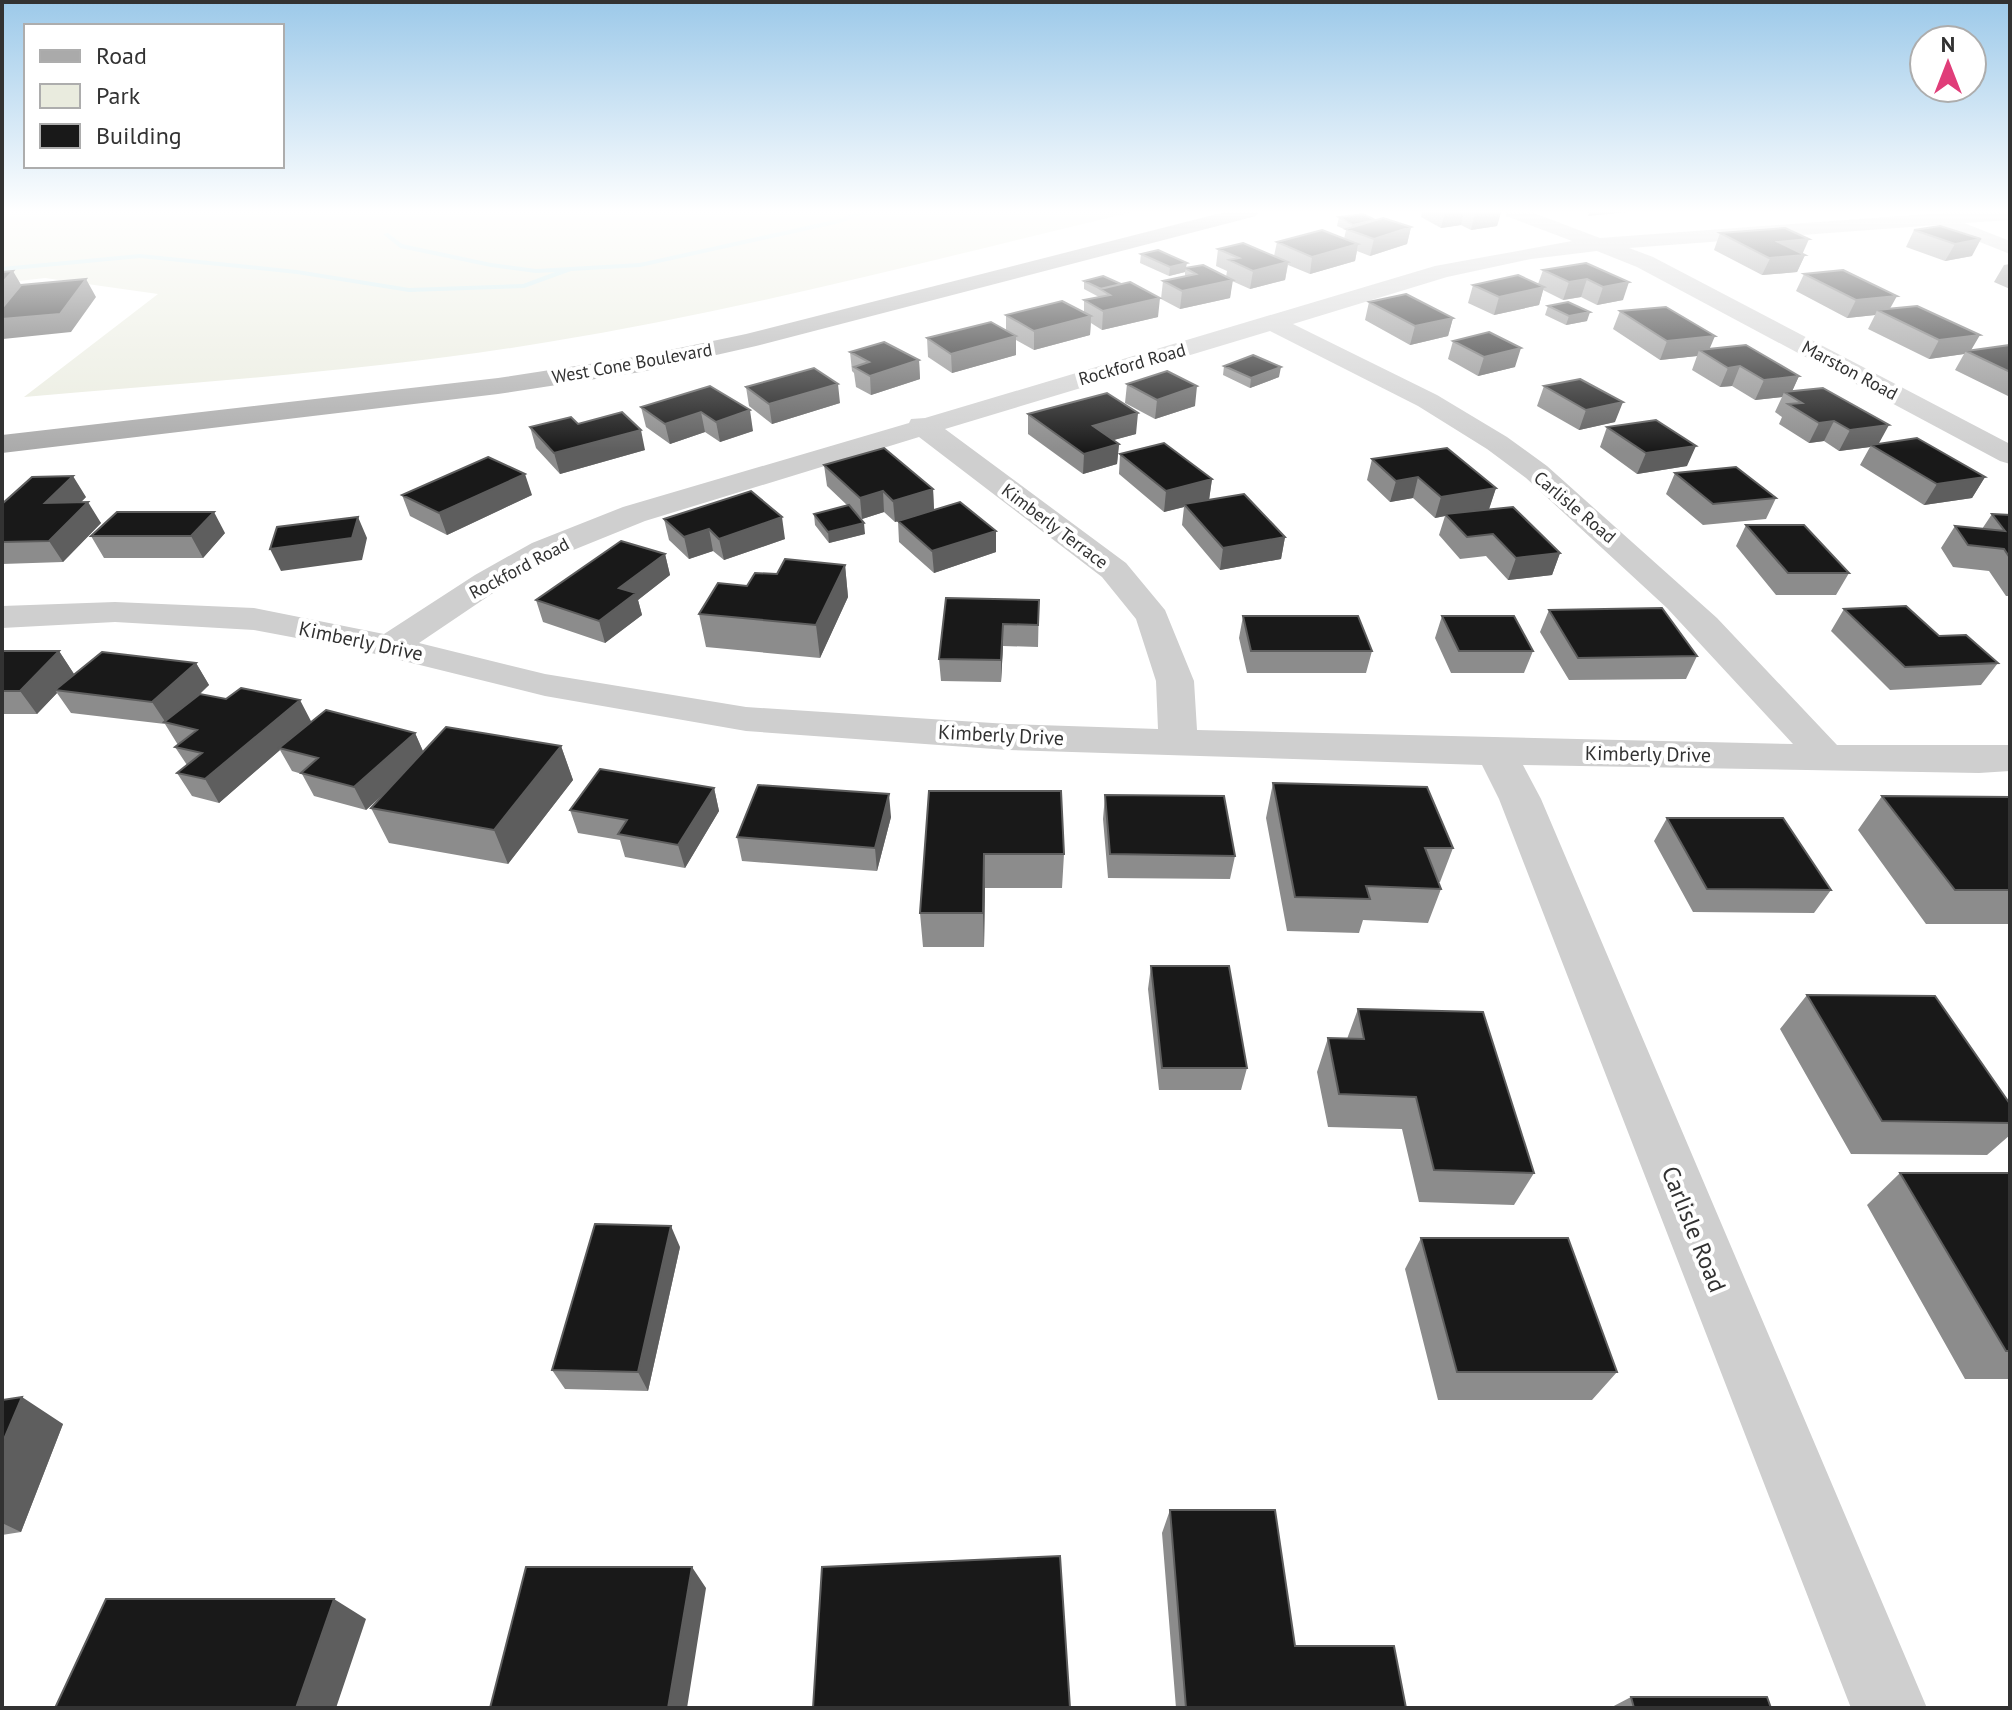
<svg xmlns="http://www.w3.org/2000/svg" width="2012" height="1710" font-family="'PT Sans',sans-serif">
<rect width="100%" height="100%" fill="#fff"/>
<path fill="#e9ebde" d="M2 212H1133C939 258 745 310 548 342 375 371 199 382 24 397L158 294 45 278 2 283Z"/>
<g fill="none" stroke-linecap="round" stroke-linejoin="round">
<path fill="#cbe8ea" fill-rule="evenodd" d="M859 212H868L840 223 640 267 571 271 524 288 409 292 297 274 140 258 2 271V267L140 254 297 270 409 288 523 284 555 272 536 273 491 267 400 248 383 234 388 233 402 244 491 263 536 269 640 263 838 219Z"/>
<path fill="#cfcfcf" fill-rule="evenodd" d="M1503 212H1531L1600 238 1955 212H2010V220L1964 223 2010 241V254L1937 225 1629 248 1653 257 2010 444V464L2000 461 1637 267 1597 251 1531 259 1447 277 1293 324 1437 395 1507 437 1547 466 1717 618 1837 745H2010V771L1979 773 1523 765 1541 799 1927 1708H1851L1499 799 1482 765 1008 750 746 731 545 696 355 649 254 630 115 622 2 628V606L115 602 254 608 384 634 475 575 532 543 623 507 909 423 911 419 925 418 1435 266 1572 241 1506 216ZM1270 331 1418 406 1487 449 1526 478 1667 608 1793 744 1197 730 1194 681 1165 610 1126 563 945 429ZM919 437 1102 577 1136 619 1156 681 1158 729 1008 724 746 707 545 674 419 643 499 589 556 557 645 521Z"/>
<path fill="#aaa" fill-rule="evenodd" d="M1225 212H1259L1256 216 756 346 641 372 498 394 2 453V435L498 378 641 356 746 334Z"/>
</g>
<path fill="#8c8c8c" d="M1422 212H1501L1497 226 1471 230 1461 225 1441 228 1421 217Z
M1339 217 1375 220 1411 227 1407 244 1370 256 1357 251 1355 261 1310 274 1288 265 1285 280 1250 289 1232 281 1230 298 1180 309 1161 299 1163 281 1185 276V272L1169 276 1140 263 1141 254 1187 268 1226 277 1227 271 1216 266 1218 249 1274 256 1277 242 1344 239 1346 230 1337 226Z
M1940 226 1972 256 1945 261 1906 247 1914 230Z
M1720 233 1803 254 1805 255 1797 272 1762 275 1714 250Z
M1586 263 1623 300 1597 305 1581 297 1563 300 1543 290 1539 305 1494 315 1468 303 1473 285 1538 284 1543 270Z
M2010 264V289L1994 282 2004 265Z
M1804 274 1890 309 1971 350 2010 345V397L1955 370 1964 354 1929 359 1868 329 1875 315 1847 318 1796 291Z
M1084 281 1158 317 1102 330 1091 323 1090 335 1034 350 1016 340V355L952 373 928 357 927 338 1006 331V315L1084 312V300L1099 297 1084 289Z
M1369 302 1453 318 1448 336 1410 345 1365 320Z
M1548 306 1587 321 1566 325 1545 315Z
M1620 311 1710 349 1799 376 1792 391 1879 444 1985 477 1972 498 1924 505 1860 465 1870 447 1839 451 1824 441 1809 443 1779 424 1782 417 1775 412 1782 397 1755 400 1732 386 1720 387 1692 370 1697 356 1660 360 1613 329Z
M1453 341 1515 367 1478 376 1448 359Z
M850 352 919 360 920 379 871 395 856 387 854 373 852 371Z
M1224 366 1279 377 1250 388 1223 375Z
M1127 384 1195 406 1155 419 1125 403Z
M710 386 753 431 720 442 705 432 670 444 646 427 641 407Z
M1544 386 1615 422 1579 430 1537 406Z
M746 387 840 403 772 424 749 406Z
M1028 414 1136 434 1113 440 1119 444 1117 464 1083 474 1028 434Z
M578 424 645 450 560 474 536 448 530 427Z
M1607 427 1687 466 1637 474 1600 447Z
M1120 454 1212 479 1209 500 1285 537 1281 559 1220 570 1182 525 1184 507 1164 512 1119 474Z
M1372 459 1496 488 1489 509 1560 553 1552 575 1508 580 1486 556 1460 559 1439 535 1445 516 1435 518 1413 498 1390 502 1367 480Z
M824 465 933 489 934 509 996 531V552L934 573 899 542 898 521 895 522 884 512 862 519 853 510 865 534 829 543 815 525 814 514 848 506 827 486Z
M1675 473 1776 498 1766 519 1703 525 1666 494Z
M402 495H532L447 535 410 516Z
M86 497 81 502 101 523 63 562 2 564V504Z
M1992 514 2010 515V596H2006L1989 571 1953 567 1941 548 1955 526 1982 529Z
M664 519 785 539 724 560 713 551 689 559 669 540Z
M1746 525 1849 573 1836 595H1776L1736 546Z
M225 533 203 558H104L91 536Z
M665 554 670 575 638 600 642 615 605 643 543 622 536 600Z
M845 565 848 597 820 658 706 647 699 614 777 574Z
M1039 600 1038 647 1003 646 1001 682 941 681 939 659Z
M1844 609 1939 636 1998 663 1981 685 1890 690 1831 631Z
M1549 610 1697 656 1686 679 1569 680 1540 632Z
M1243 616 1372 651 1366 673H1247L1239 638Z
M1442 616 1533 651 1524 673H1451L1435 638Z
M2 651H59L74 674 70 678 196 663 209 685 200 694 311 722 415 733 423 751 561 746 573 780 508 864 389 843 371 808 385 793 366 810 314 796 302 774 292 771 280 750 219 803 192 796 177 773 187 765 175 747 178 745 165 724 71 713 57 693 37 714H2Z
M1273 783 1453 848 1440 882H1438L1441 889 1428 923 1363 920 1359 933 1287 931 1266 818Z
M714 788 719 811 685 868 625 857 620 840 578 833 570 810Z
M929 791 1064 854 1062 888H985L984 947H923L920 913Z
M1105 795 1235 856 1230 879 1108 878 1103 819Z
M1882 796 2010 797V924H1926L1858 830Z
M891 817 877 871 742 861 737 837Z
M1667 818 1831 890 1814 913 1693 912 1654 841Z
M1151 966 1247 1068 1241 1090H1159L1148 989Z
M1807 995 2010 1123V1135L1987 1155 1851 1154 1780 1029Z
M1358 1009 1534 1173 1514 1205 1419 1202 1402 1129 1328 1127 1317 1072 1328 1038 1347 1039Z
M1900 1173H2010V1379H1965L1867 1205Z
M1421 1238 1617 1372 1592 1400H1438L1405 1269Z
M680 1247 648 1391 565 1389 552 1370Z
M2 1400 63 1424 21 1532 2 1535Z
M1170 1510 1295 1646 1406 1708H1176L1162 1533Z
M1631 1697 1771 1708H1610Z"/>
<path fill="#5e5e5e" d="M1445 212H1464L1461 225 1441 228Z
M1484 212H1501L1497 226 1471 230 1475 213Z
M1589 212H1627L1588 216Z
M1411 227 1407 244 1370 256 1374 239Z
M1809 239 1802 255H1805L1797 272 1762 275 1778 242Z
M1981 239 1972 256 1945 261 1955 244Z
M1358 244 1355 261 1310 274 1312 257Z
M1288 262 1285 280 1250 289 1253 271Z
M1187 263 1185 272 1169 276 1170 267Z
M13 271 23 288 2 309V283Z
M86 279 96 297 71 332 3 339 2 319Z
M1587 279 1581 297 1563 300 1569 282Z
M1233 280 1230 298 1180 309 1182 291Z
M1629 282 1623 300 1597 305 1603 287Z
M1544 287 1539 305 1494 315 1499 297Z
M1897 296 1887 314 1877 310 1875 315 1847 318 1856 300Z
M1160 298 1158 317 1102 330 1103 311Z
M1590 312 1587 321 1566 325 1569 316Z
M1091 316 1090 335 1034 350V331Z
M1453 318 1448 336 1410 345 1415 326Z
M1980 335 1970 352 1966 351 1964 354 1929 359 1939 340Z
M1016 336V355L952 373 951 354Z
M1715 336 1707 355 1699 350 1697 356 1660 360 1667 341Z
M1521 348 1515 367 1478 376 1484 357Z
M919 360 920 379 871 395 870 376Z
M1740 366 1732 386 1720 387 1728 368Z
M1281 367 1279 377 1250 388 1251 378Z
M1799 376 1790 396 1784 392 1782 397 1755 400 1764 380Z
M838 384 840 403 772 424 769 404Z
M1197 386 1195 406 1155 419 1157 400Z
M1623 402 1615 422 1579 430 1586 410Z
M750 410 753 431 720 442 716 422Z
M701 412 705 432 670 444 665 424Z
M1138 413 1136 434 1092 446 1093 426Z
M1834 421 1824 441 1809 443 1819 423Z
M1889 425 1878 445H1871L1870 447 1839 451 1850 430Z
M641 430 645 450 560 474 554 453Z
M1119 444 1117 464 1083 474 1084 454Z
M1696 446 1687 466 1637 474 1646 453Z
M525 474 532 495 447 535 439 513Z
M73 476 86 497 59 524 45 503Z
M1418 477 1413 498 1390 502 1396 481Z
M1985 477 1972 498 1924 505 1937 484Z
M1212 479 1209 500 1184 504V507L1164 512 1166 491Z
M1496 488 1489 509 1445 514V516L1435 518 1441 497Z
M933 489 934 510 895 522 893 501Z
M883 491 884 512 862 519 860 498Z
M88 502 101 523 63 562 49 541Z
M214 512 225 533 203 558 191 536Z
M358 517 367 538 362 560 281 571 270 549Z
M782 517 785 539 724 560 719 539Z
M864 523 865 534 829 543 828 532Z
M709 529 713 551 689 559 684 537Z
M996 531V552L934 573 932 551Z
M1285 537 1281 559 1220 570 1223 548Z
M1560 553 1552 575 1508 580 1516 558Z
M665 554 670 575 638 600 642 615 605 643 599 621 619 588Z
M845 565 848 597 820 658 816 625Z
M1003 624V646L1001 682V660Z
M59 651 74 674 58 691 55 690 57 693 37 714 20 691Z
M196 663 209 685 168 723H166L152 702Z
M300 700 312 723 279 748 280 750 219 803 205 779Z
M415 733 425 756 366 810 354 787Z
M561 746 573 780 508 864 494 830Z
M714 788 719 811 685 868 678 845Z
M889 794 891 817 877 871 875 848Z
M984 854 985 888 984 947 983 913Z
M671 1226 680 1247 648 1391 638 1372Z
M22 1397 63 1424 21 1532 2 1523V1444Z
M692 1567 706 1588 687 1708H668Z
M334 1599 366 1619 336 1708H296Z"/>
<path fill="#191919" stroke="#5e5e5e" stroke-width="2" d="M1363 214 1375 220 1353 225 1339 217Z
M1383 218 1411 227 1374 239 1346 229Z
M1940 226 1981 239 1955 244 1914 230Z
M1785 228 1809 239 1778 242 1805 255 1769 258 1720 233Z
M1322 230 1358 244 1312 257 1277 242Z
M1243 243 1288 262 1253 271 1229 260 1239 258 1218 249Z
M1158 250 1187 263 1170 267 1141 254Z
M1586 263 1629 282 1603 287 1587 279 1569 282 1543 270Z
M1203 265 1233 280 1182 291 1163 281 1196 274 1185 268Z
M1843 270 1897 296 1856 300 1804 274Z
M13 271 2 283V272Z
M1518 275 1544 287 1499 297 1473 285Z
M1103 276 1121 284 1101 289 1084 281Z
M86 279 60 314 2 319V308L21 285Z
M1130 282 1160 298 1103 311 1084 300 1110 295 1100 289Z
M1406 294 1453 318 1415 326 1369 302Z
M1062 301 1091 316 1034 331 1006 315Z
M1568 302 1590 312 1569 316 1548 306Z
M1917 306 1980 335 1939 340 1877 310Z
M1666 307 1715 336 1667 341 1620 311Z
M991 322 1016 336 951 354 927 338Z
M1489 332 1521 348 1484 357 1453 341Z
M884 342 919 360 870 376 854 367 869 362 850 352Z
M1746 345 1799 376 1764 380 1740 366 1728 368 1699 350Z
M2010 345V372L1966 351Z
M1253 355 1281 367 1251 378 1224 366Z
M814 368 838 384 769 404 746 387Z
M1167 371 1197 386 1157 400 1127 384Z
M1580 379 1623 402 1586 410 1544 386Z
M710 386 750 410 716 422 701 412 665 424 641 407Z
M1823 388 1889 425 1850 430 1834 421 1819 423 1788 404 1802 403 1784 392Z
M1107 393 1138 413 1093 426 1119 444 1084 454 1028 414Z
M622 412 641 430 554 453 530 427 571 417 578 424Z
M1656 420 1696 446 1646 453 1607 427Z
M1917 438 1985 477 1937 484 1871 445Z
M1164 443 1212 479 1166 491 1120 454Z
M884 448 933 489 893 501 883 491 860 498 824 465Z
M1447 448 1496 488 1441 497 1418 477 1396 481 1372 459Z
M488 457 525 474 439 513 402 495Z
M1736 467 1776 498 1713 504 1675 473Z
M73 476 45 503 88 502 49 541 2 542V504L32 477Z
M751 491 782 517 719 539 709 529 684 537 664 519Z
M1244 494 1285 537 1223 548 1184 504Z
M960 502 996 531 932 551 898 521Z
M849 505 864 523 828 532 814 514Z
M1513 507 1560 553 1516 558 1493 534 1467 537 1445 514Z
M117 512H214L191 536H91Z
M1992 514 2010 515V558L2004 549 1968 545 1955 526 2005 531Z
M358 517 352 538 270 549 277 527Z
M1746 525H1804L1849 573H1788Z
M621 541 665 554 619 588 636 593 599 621 536 600Z
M785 559 845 565 816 625 699 614 718 583 747 586 755 573 777 574Z
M946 598 1039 600 1038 625 1003 624 1001 660 939 659Z
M1906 606 1939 636 1966 635 1998 663 1905 667 1844 609Z
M1662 608 1697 656 1578 658 1549 610Z
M1243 616H1358L1372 651H1251Z
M1442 616H1514L1533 651H1459Z
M2 651H59L20 691H2Z
M102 652 196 663 152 702 55 690Z
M241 688 300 700 205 779 177 773 202 753 175 747 197 730 164 722 200 694 226 699Z
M326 710 415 733 354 787 301 773 318 758 279 748Z
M446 727 561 746 494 830 371 808Z
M600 769 714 788 678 845 618 834 627 820 570 810Z
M1273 783 1427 787 1453 848H1425L1441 889 1366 886 1370 899 1295 897Z
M758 785 889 794 875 848 737 837Z
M929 791H1061L1064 854H984L983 913H920Z
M1105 795 1224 796 1235 856 1110 854Z
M1882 796 2010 797V890H1955Z
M1667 818H1783L1831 890 1707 889Z
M1151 966H1229L1247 1068H1162Z
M1807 995 1935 996 2010 1104V1123L1882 1121Z
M1358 1009 1483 1012 1534 1173 1434 1170 1416 1097 1339 1094 1328 1038 1364 1039Z
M1900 1173H2010V1351H2006Z
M595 1224 671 1226 638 1372 552 1370Z
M1421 1238H1568L1617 1372H1457Z
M22 1397 2 1444V1400Z
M1170 1510H1275L1295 1646H1394L1406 1708H1186Z
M1060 1556 1070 1708H813L822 1567Z
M526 1567H692L668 1708H490Z
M106 1599H334L296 1708H55Z
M1631 1697H1767L1771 1708H1634Z"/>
<linearGradient id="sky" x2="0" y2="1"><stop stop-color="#9cc9e9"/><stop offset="0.47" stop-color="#fff"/><stop offset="1" stop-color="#fff" stop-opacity="0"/></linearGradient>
<rect width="2012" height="451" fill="url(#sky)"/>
<g text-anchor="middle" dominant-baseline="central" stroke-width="8" stroke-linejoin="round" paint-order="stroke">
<g font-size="18" fill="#323232" stroke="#fff">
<text transform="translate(632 363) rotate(-10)">West Cone Boulevard</text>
<text transform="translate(1132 364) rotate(-16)">Rockford Road</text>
<text transform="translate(1850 370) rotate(28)">Marston Road</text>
<text transform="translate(1575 507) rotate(40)">Carlisle Road</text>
<text transform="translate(1055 526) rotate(37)">Kimberly Terrace</text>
<text transform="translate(519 568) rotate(-28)">Rockford Road</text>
</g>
<g font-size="20" fill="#323232" stroke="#fff">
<text transform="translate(361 641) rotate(12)">Kimberly Drive</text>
<text transform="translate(1001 735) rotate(3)">Kimberly Drive</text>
<text transform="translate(1648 754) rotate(1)">Kimberly Drive</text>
</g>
<g font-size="24" fill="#323232" stroke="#fff">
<text transform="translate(1694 1229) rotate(68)">Carlisle Road</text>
</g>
</g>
<rect width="2012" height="1710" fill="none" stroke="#323232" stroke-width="8"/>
<rect x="24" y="24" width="260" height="144" fill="#ffffff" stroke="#adadad" stroke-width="2"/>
<rect x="40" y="50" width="40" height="12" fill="#aaaaaa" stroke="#adadad" stroke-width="2"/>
<text x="96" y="64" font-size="24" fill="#323232">Road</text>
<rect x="40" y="84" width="40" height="24" fill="#e9ebde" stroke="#adadad" stroke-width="2"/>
<text x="96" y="104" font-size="24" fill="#323232">Park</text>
<rect x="40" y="124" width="40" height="24" fill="#191919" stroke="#adadad" stroke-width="2"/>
<text x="96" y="144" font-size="24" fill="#323232">Building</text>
<g transform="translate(1948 64)"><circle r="38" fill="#ffffff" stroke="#adadad" stroke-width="2"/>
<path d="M0-6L14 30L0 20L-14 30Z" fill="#e03d79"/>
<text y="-12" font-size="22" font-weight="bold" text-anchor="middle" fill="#323232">N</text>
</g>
</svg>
